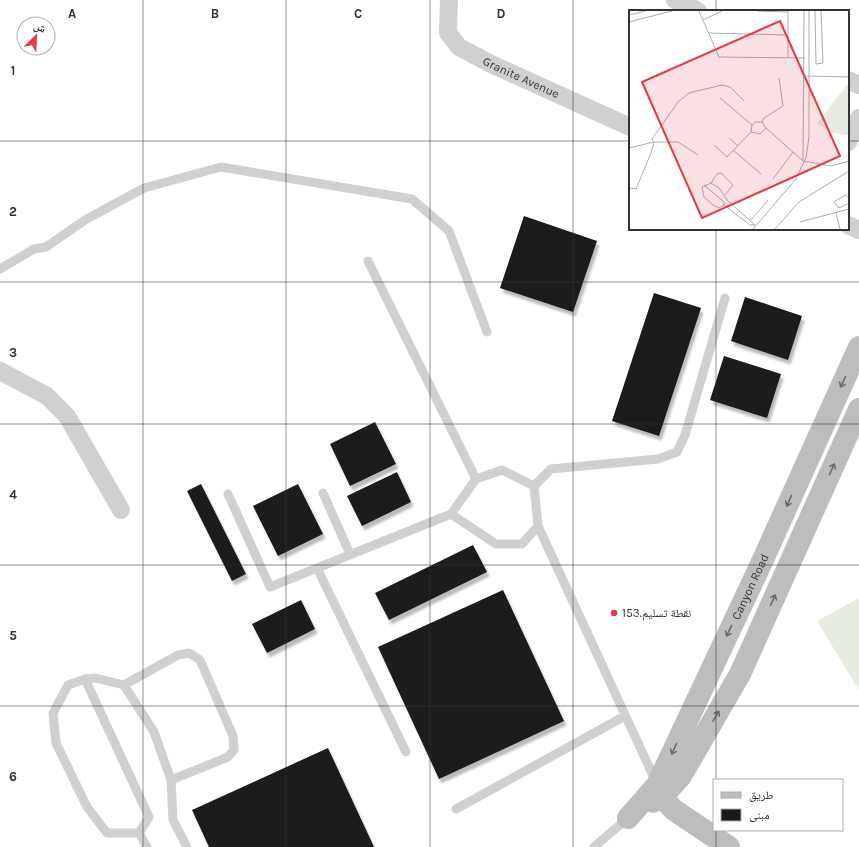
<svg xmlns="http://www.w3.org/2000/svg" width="859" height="847" font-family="Karla,'Noto Naskh Arabic',sans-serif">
<defs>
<filter id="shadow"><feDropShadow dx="2.5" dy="4.5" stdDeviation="1" flood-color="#0004"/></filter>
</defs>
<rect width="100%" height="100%" fill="#fff"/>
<path fill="#e6ecdf" d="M859 598V690L817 621Z"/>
<path fill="#1a1a1a" filter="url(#shadow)" d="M524 216 597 241 573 312 500 288Z
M654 293 701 308 659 436 612 421Z
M745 297 802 316 788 360 731 341Z
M724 356 781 374 767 418 710 400Z
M375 422 396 464 350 486 330 444Z
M397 472 411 502 362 526 347 496Z
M201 484 246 574 232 581 187 491Z
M298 484 323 534 278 556 253 506Z
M473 545 487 572 389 620 375 593Z
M503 590 564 721 439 779 378 647Z
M301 600 315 629 267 653 252 624Z
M328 748 374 847H209L192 810Z"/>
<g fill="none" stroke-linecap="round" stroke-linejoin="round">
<path stroke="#d0d0d0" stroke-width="9" d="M368 261 476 479
M0 269 34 249 46 247 85 220 144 188 221 167 412 199 449 231 487 332
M534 486 538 526 656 782
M534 486 551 469 658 459 677 452 685 435 725 298
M323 493 350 554
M228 494 270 587 451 514 496 544H522L538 526
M451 514 476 479 502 470 534 486
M317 568 406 752
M85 679 149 817 139 833
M124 685 178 655 189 653 200 660 233 736 234 750 228 757 171 780
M456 809 625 716
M147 847 139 833H107L87 807 56 743 53 713 68 685 85 679 95 678 124 685 154 732 171 780 173 820 187 847
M594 847 628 818"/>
<g stroke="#d0d0d0" stroke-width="18">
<path id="s1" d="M449 0 448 33 459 47 491 64 630 127"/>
<path d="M675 0 698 11"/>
<path d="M848 80 859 85"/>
<path d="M848 142 859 118"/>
<path d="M848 225 859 230"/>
<path d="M0 371 47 396 67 416 121 510"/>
</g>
<g stroke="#bdbdbd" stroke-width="22">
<path d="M657 785 662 797 674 810 729 847"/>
<path d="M653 802 662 797 681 776 740 674 859 409"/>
<path id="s2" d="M628 818 657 785 761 564 859 347"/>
</g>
</g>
<defs><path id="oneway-shaft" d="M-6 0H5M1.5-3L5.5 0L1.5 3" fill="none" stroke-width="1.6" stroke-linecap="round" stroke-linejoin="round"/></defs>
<g stroke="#6a6a6a">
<use href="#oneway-shaft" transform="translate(843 382) rotate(114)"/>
<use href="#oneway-shaft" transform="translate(832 469) rotate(-66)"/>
<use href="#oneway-shaft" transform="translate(789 501) rotate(114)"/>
<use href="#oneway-shaft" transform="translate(773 600) rotate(-66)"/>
<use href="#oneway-shaft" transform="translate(729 631) rotate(115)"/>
<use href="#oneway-shaft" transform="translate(716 716) rotate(-60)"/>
<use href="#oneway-shaft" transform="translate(674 749) rotate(115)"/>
</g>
<path fill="none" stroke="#333" stroke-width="1" stroke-opacity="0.55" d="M143 0V847M286 0V847M430 0V847M573 0V847M716 0V11M0 141H630M848 141H859M716 229V780M0 282H859M0 424H859M0 565H859M0 706H859M716 830V847"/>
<circle fill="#e63946" stroke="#fff" stroke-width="1.5" cx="614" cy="613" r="4"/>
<g text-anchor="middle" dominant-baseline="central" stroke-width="4" stroke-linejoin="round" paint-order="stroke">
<g font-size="12" fill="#333" stroke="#fff">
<text stroke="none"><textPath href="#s1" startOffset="120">Granite Avenue</textPath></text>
<text stroke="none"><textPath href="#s2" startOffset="263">Canyon Road</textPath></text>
</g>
<g font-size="12" fill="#333" stroke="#fff" text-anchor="start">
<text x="622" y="613">نقطة تسليم.153</text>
</g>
</g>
<g transform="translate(629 10)">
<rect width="220" height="220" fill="#fff"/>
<path d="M218 75 220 78 219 125 202 123 188 113Z" fill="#e6ecdf"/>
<path fill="none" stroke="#adadad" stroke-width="1" d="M70 1 90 47 176 48M128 1 159 2M186 1 187 54 194 53 192 1M0 5 16 1M74 10 93 1M0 12 43 1M79 23 159 25M159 48V1M178 66 220 67M91 88 123 115M133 112 137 118 174 151M133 112 135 108 154 96 150 68M122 122 123 115 127 112H133M100 128 109 136M85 135 98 147 122 122 131 124 137 118M0 138 25 132H49L69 145M104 140 132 164M174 150 175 1M174 151 202 156 220 151M172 158 177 148 180 127V1M144 169 164 142M82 173 90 178 99 191 126 215H121L95 195 90 198 84 195 75 187 73 177ZM82 173 88 164 92 163 104 175 96 185M75 175 95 192V195M0 178 7 179 22 143 25 132 23 129 49 92 60 83 93 75 101 77 115 91M220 188 216 185 205 192 210 198 220 193M207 203 211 219M122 210 139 190M171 212 220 199M124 219 167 169 172 158M146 219 170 192 220 161"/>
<path fill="#e63946" fill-opacity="0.15" stroke="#e63946" stroke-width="2" d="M151 11 211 146 73 208 13 72Z"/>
<rect width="220" height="220" fill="none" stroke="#333" stroke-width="2"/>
</g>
<g font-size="13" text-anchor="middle" font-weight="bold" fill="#333" stroke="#fff" stroke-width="4" stroke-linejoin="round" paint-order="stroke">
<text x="72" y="18">A</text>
<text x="215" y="18">B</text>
<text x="358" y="18">C</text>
<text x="501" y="18">D</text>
<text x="13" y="75">1</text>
<text x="13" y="216">2</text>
<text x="13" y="357">3</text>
<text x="13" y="499">4</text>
<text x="13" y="640">5</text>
<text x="13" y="781">6</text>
</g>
<rect x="713" y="779" width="130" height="52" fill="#ffffff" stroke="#adadad"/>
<rect x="721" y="792" width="20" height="6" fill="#bdbdbd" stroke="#adadad"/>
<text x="749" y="799" font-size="12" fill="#333333">طريق</text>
<rect x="721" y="809" width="20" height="12" fill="#1a1a1a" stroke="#adadad"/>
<text x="749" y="819" font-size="12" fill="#333333">مبنى</text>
<g transform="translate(36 36) rotate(24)"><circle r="19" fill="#ffffff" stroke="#adadad"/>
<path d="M0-3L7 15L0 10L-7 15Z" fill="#e63946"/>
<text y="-6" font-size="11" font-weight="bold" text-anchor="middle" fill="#333333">ش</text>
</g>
</svg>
